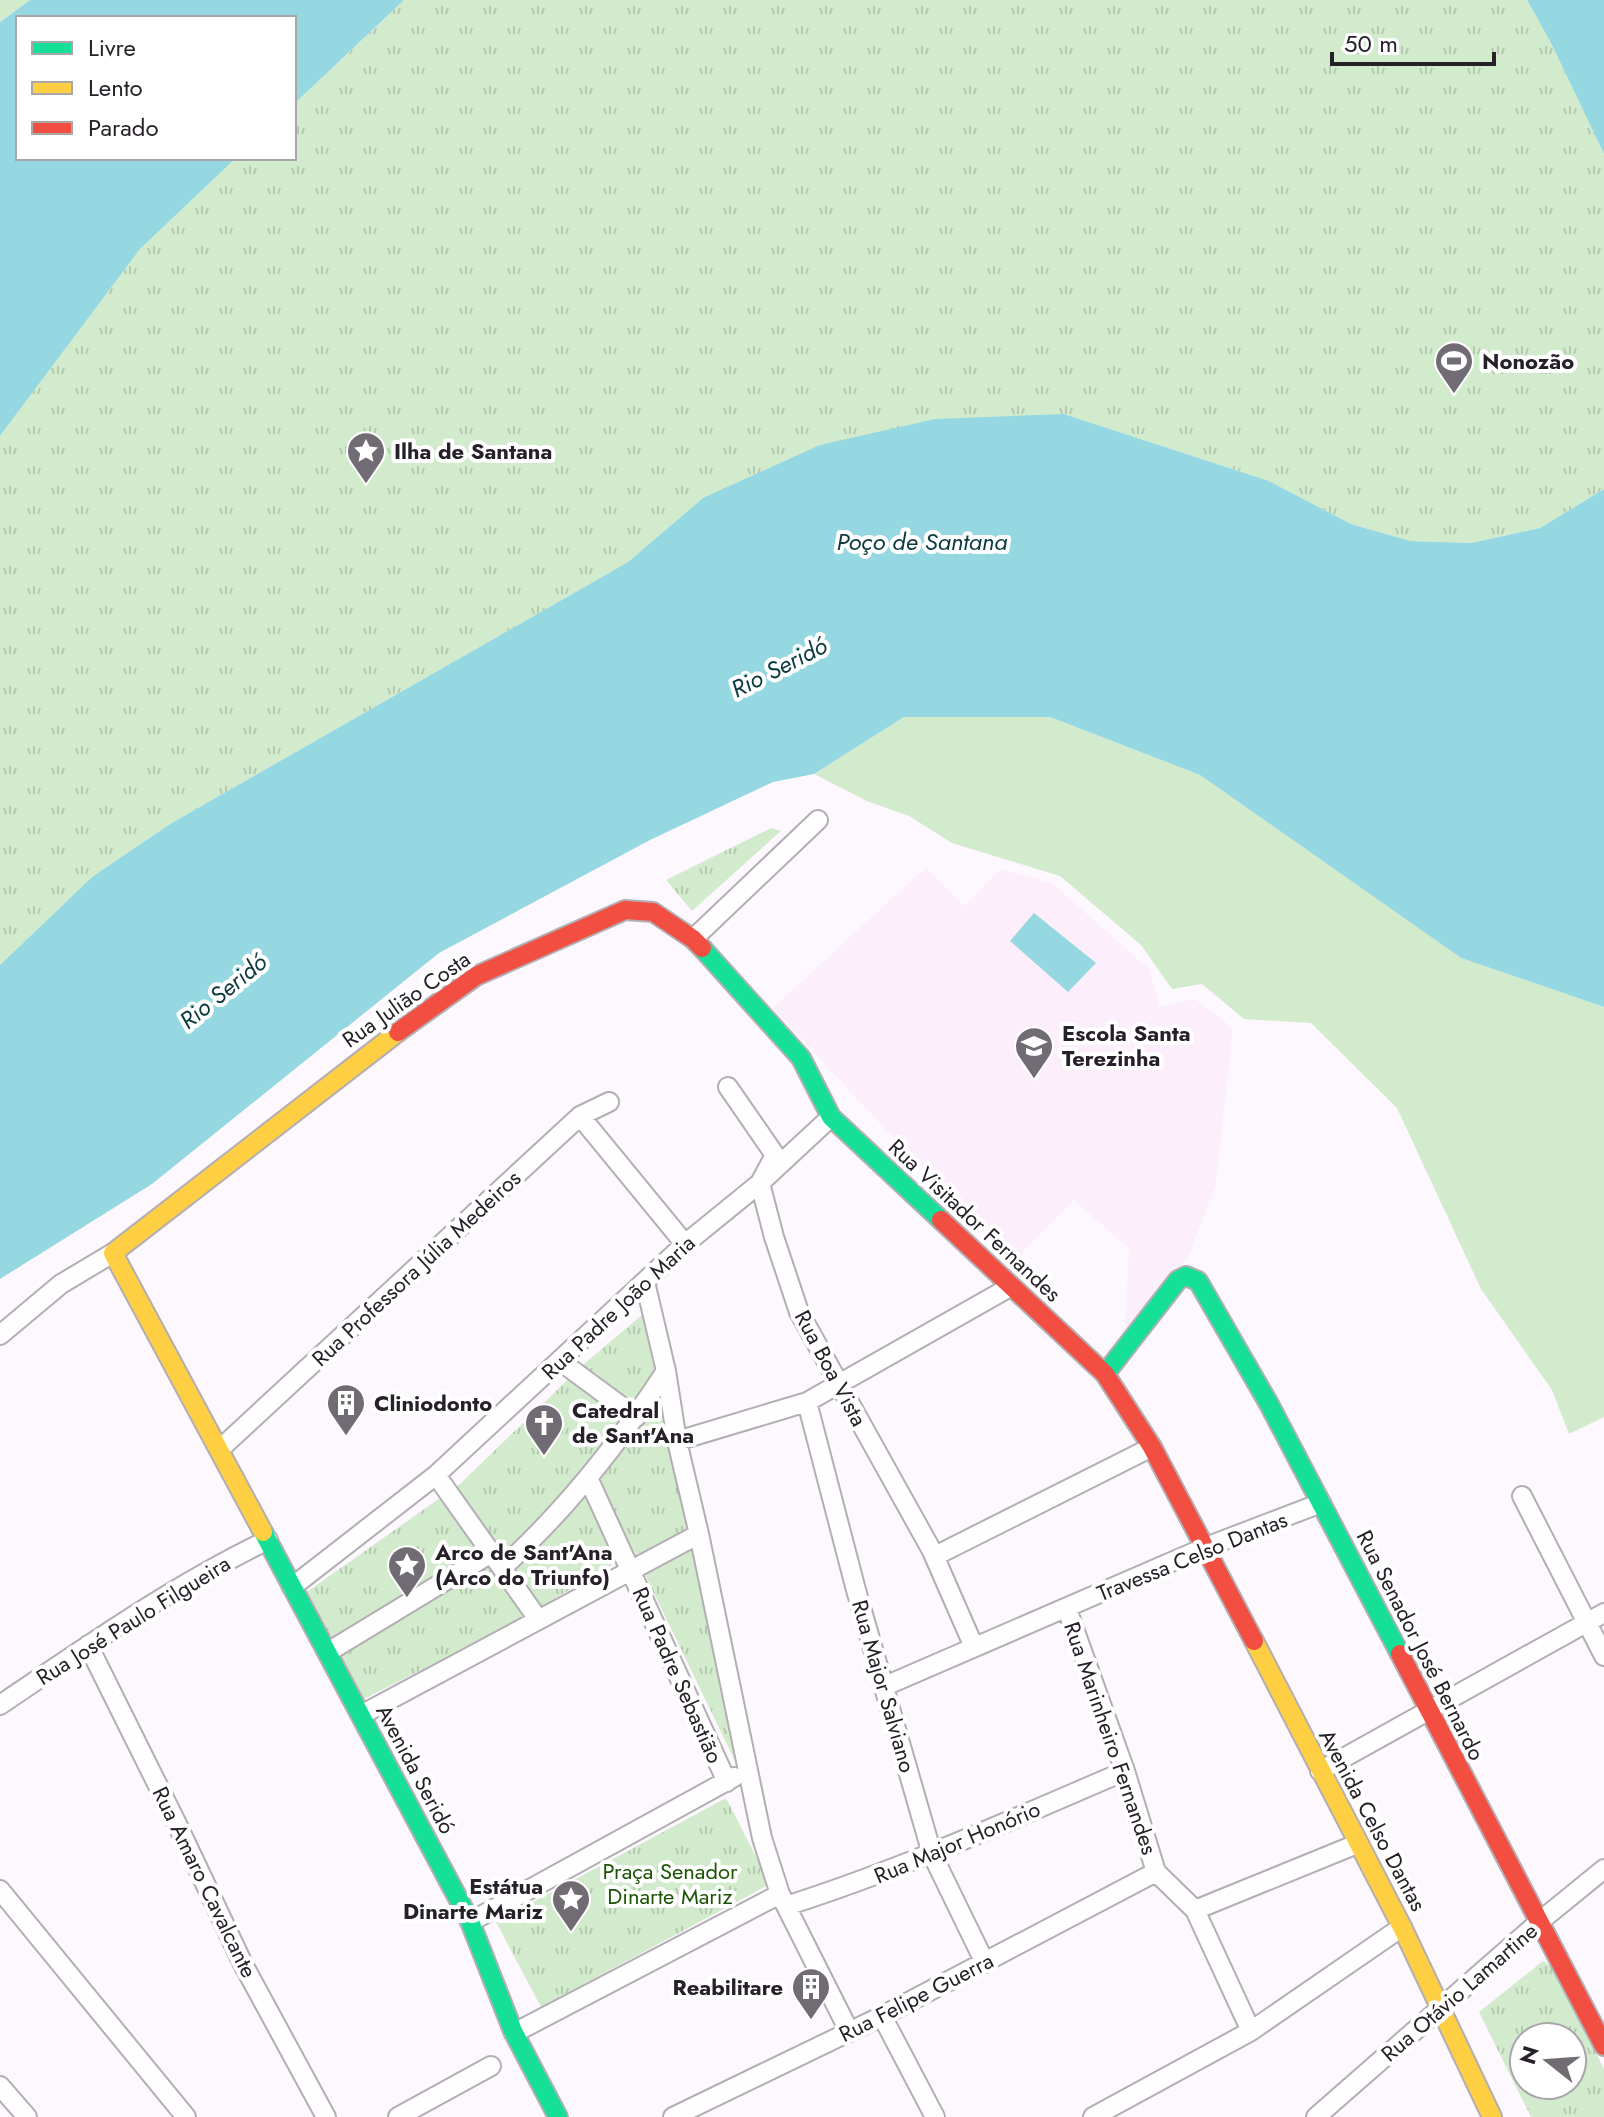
<svg xmlns="http://www.w3.org/2000/svg" width="1604" height="2117" font-family="Jost,sans-serif">
<defs>
<pattern id="park-tufts" width="24" height="20" patternUnits="userSpaceOnUse" patternTransform="scale(2)"><rect width="24" height="20" fill="#d3ebcd"/><path d="M3 7l-1-3M5 7V3M7 7l1-3M15 17l-1-3M17 17v-4M19 17l1-3" fill="none" stroke="#b5c9b0"/></pattern>
</defs>
<rect width="100%" height="100%" fill="#fcf8fd"/>
<path fill="#fceffb" d="M926 867 965 906 1001 869 1053 884 1149 969 1160 1006 1195 999 1233 1028 1216 1184 1188 1258 1125 1329 1129 1249 1074 1200 1014 1261 888 1132 773 1008Z"/>
<path fill="#d3ebcd" d="M0 0H30L0 22Z
M904 717H1050L1200 775 1461 958 1604 1007V1417L1569 1434 1552 1390 1481 1289 1397 1108 1311 1023 1244 1019 1202 984 1172 989 1141 945 1060 876 952 843 909 816 867 801 814 774Z"/>
<path fill="url(#park-tufts)" fill-rule="evenodd" d="M404 0H1527L1551 43 1604 154V489L1540 528 1471 543 1409 541 1351 524 1269 481 1064 414 703 498 628 562 170 824 92 877 0 965V436L140 249 236 158H294V104Z
M771 828 781 831 692 911 666 880Z
M642 1315 752 1796 634 1552 508 1626 360 1701 301 1596 460 1484 585 1363Z
M726 1798 770 1884 541 2007 496 1922Z
M1543 1961 1553 1967 1604 2069V2117H1531L1479 2012ZM1524 2037H1572V2085H1524Z"/>
<path fill="#96d8e1" d="M30 0H404L294 104V18H18V158H236L140 249 0 436V22Z
M1527 0H1604V154L1551 43Z
M1064 414 1269 481 1351 524 1410 541 1471 543 1540 528 1604 489V1007L1461 958 1200 775 1050 717H904L814 774 773 782 650 840 439 953 152 1184 0 1279V965L92 877 170 824 628 562 703 498 820 445 935 419Z
M1034 913 1096 963 1068 992 1010 941Z"/>
<g fill="none" stroke-linecap="round" stroke-linejoin="round">
<defs>
<path id="street" d="M693 939 818 820
M728 1087 775 1155 760 1183 774 1237 799 1312 932 1551 974 1647
M580 1116 685 1244
M645 1282 666 1371 677 1441 699 1534 762 1838 780 1894 849 2031
M0 1335 61 1284 113 1253
M560 1361 636 1417
M807 1402 856 1590 932 1854 985 1963
M677 1441 807 1402 1010 1287
M220 1449 580 1116 609 1102
M436 1475 538 1619
M589 1480 727 1782
M1522 1496 1604 1656
M935 1556 1152 1447
M502 1568C566 1510 619 1443 666 1371
M292 1587 436 1475 685 1244 760 1183 831 1117
M1067 1609 1125 1771 1156 1872 1195 1910 1251 2031
M88 1645 177 1824 244 1966 326 2117
M328 1652 491 1553
M885 1686 1206 1547 1321 1503
M0 1705C86 1647 174 1585 268 1540
M361 1715 699 1534
M1320 1771 1604 1613
M0 1890 186 2117
M786 1906C902 1869 1013 1819 1125 1771
M1195 1910 1357 1844
M470 1922 734 1777
M882 2016 935 2117
M514 2033 780 1894
M0 2086 27 2117
M398 2117 491 2066
M673 2117 882 2016 1156 1872
M1093 2117 1251 2031 1402 1927
M1316 2117 1539 1922 1604 1869"/>
<path id="fast" d="M702 948 801 1058 831 1117 941 1220
M1105 1374 1178 1280 1186 1276 1198 1281 1269 1404 1400 1654
M263 1532 469 1919 513 2031 558 2117"/>
<path id="slow" d="M263 1532 113 1253 398 1032
M1254 1641 1402 1927 1492 2117"/>
<path id="jam" d="M398 1032 476 976 625 910 653 912 693 939 702 948
M941 1220 1105 1374 1152 1447 1254 1641
M1400 1654 1604 2046"/>
</defs>
<use href="#street" stroke="#b3aeb4" stroke-width="22"/>
<use href="#fast" stroke="#b3aeb4" stroke-width="22"/>
<use href="#slow" stroke="#b3aeb4" stroke-width="22"/>
<use href="#jam" stroke="#b3aeb4" stroke-width="22"/>
<use href="#street" stroke="#fffeff" stroke-width="18"/>
<use href="#fast" stroke="#16e098" stroke-width="18"/>
<use href="#slow" stroke="#ffcf43" stroke-width="18"/>
<use href="#jam" stroke="#f24e42" stroke-width="18"/>
</g>
<defs>
<symbol id="stadium-pin" viewBox="-11 -11 22 30"><path d="M0 17L-7.5 6A9.5 9.5 0 1 1 7.5 6Z" fill="#716c73" stroke="#fff"/><path d="M0-5a6.5 5 0 1 0 0 10a6.5 5 0 1 0 0-10ZM-3.5-1.8h7v3.6h-7Z" fill="#fff"/></symbol>
<symbol id="sight-pin" viewBox="-11 -11 22 30"><path d="M0 17L-7.5 6A9.5 9.5 0 1 1 7.5 6Z" fill="#716c73" stroke="#fff"/><path d="M0-6L1.8-2.2L6-1.7L2.9 1.2L3.7 5.4L0 3.3L-3.7 5.4L-2.9 1.2L-6-1.7L-1.8-2.2Z" fill="#fff"/></symbol>
<symbol id="school-pin" viewBox="-11 -11 22 30"><path d="M0 17L-7.5 6A9.5 9.5 0 1 1 7.5 6Z" fill="#716c73" stroke="#fff"/><path d="M0-5L7-2L0 1L-7-2ZM-4 1L0 2.5L4 1V4Q0 6-4 4Z" fill="#fff"/></symbol>
<symbol id="building-pin" viewBox="-11 -11 22 30"><path d="M0 17L-7.5 6A9.5 9.5 0 1 1 7.5 6Z" fill="#716c73" stroke="#fff"/><path d="M-4-6H4V6H1V3H-1V6H-4ZM-2.5-4.3h1.7v1.8h-1.7ZM.8-4.3h1.7v1.8H.8ZM-2.5-1h1.7V.8h-1.7ZM.8-1h1.7V.8H.8Z" fill="#fff"/></symbol>
<symbol id="church-pin" viewBox="-11 -11 22 30"><path d="M0 17L-7.5 6A9.5 9.5 0 1 1 7.5 6Z" fill="#716c73" stroke="#fff"/><path d="M-1.2-6h2.4v3.5h3.3v2.4h-3.3V6h-2.4V-.1h-3.3v-2.4h3.3Z" fill="#fff"/></symbol>
</defs>
<g fill-rule="evenodd">
<use href="#stadium-pin" x="1432" y="339" width="44" height="60"/>
<use href="#sight-pin" x="344" y="429" width="44" height="60"/>
<use href="#school-pin" x="1012" y="1024" width="44" height="60"/>
<use href="#building-pin" x="324" y="1381" width="44" height="60"/>
<use href="#church-pin" x="522" y="1401" width="44" height="60"/>
<use href="#sight-pin" x="385" y="1543" width="44" height="60"/>
<use href="#sight-pin" x="549" y="1877" width="44" height="60"/>
<use href="#building-pin" x="789" y="1965" width="44" height="60"/>
</g>
<g text-anchor="middle" dominant-baseline="central" stroke-width="8" stroke-linejoin="round" paint-order="stroke">
<g font-size="22" font-weight="bold" fill="#262128" stroke="#fff" text-anchor="start">
<text x="1482" y="361">Nonozão</text>
<text x="394" y="451">Ilha de Santana</text>
<text x="1062" y="1033">Escola Santa<tspan x="1062" dy="25">Terezinha</tspan></text>
<text x="374" y="1403">Cliniodonto</text>
<text x="572" y="1410">Catedral<tspan x="572" dy="25">de Sant'Ana</tspan></text>
<text x="435" y="1552">Arco de Sant'Ana<tspan x="435" dy="25">(Arco do Triunfo)</tspan></text>
<text x="543" y="1886" text-anchor="end">Estátua<tspan x="543" dy="25">Dinarte Mariz</tspan></text>
<text x="783" y="1987" text-anchor="end">Reabilitare</text>
</g>
<g font-size="22" fill="#262128" stroke="#fff">
<text transform="translate(406 999) rotate(-35)">Rua Julião Costa</text>
<text transform="translate(975 1220) rotate(43)">Rua Visitador Fernandes</text>
<text transform="translate(416 1268) rotate(-43)">Rua Professora Júlia Medeiros</text>
<text transform="translate(618 1307) rotate(-43)">Rua Padre João Maria</text>
<text transform="translate(831 1368) rotate(62)">Rua Boa Vista</text>
<text transform="translate(1192 1556) rotate(-22)">Travessa Celso Dantas</text>
<text transform="translate(133 1620) rotate(-32)">Rua José Paulo Filgueira</text>
<text transform="translate(1421 1645) rotate(63)">Rua Senador José Bernardo</text>
<text transform="translate(678 1675) rotate(66)">Rua Padre Sebastião</text>
<text transform="translate(884 1686) rotate(74)">Rua Major Salviano</text>
<text transform="translate(1111 1738) rotate(71)">Rua Marinheiro Fernandes</text>
<text transform="translate(416 1769) rotate(62)">Avenida Seridó</text>
<text transform="translate(1373 1820) rotate(62)">Avenida Celso Dantas</text>
<text transform="translate(957 1842) rotate(-23)">Rua Major Honório</text>
<text transform="translate(205 1882) rotate(64)">Rua Amaro Cavalcante</text>
<text transform="translate(1459 1992) rotate(-41)">Rua Otávio Lamartine</text>
<text transform="translate(916 1997) rotate(-27)">Rua Felipe Guerra</text>
</g>
<g font-size="22" fill="#1b5403" stroke="#fff">
<text x="670" y="1871">Praça Senador<tspan x="670" dy="25">Dinarte Mariz</tspan></text>
</g>
<g font-size="24" font-style="italic" fill="#0a393e" stroke="#fff">
<text x="922" y="541">Poço de Santana</text>
<text transform="translate(779 667) rotate(-27)">Rio Seridó</text>
<text transform="translate(223 991) rotate(-39)">Rio Seridó</text>
</g>
</g>
<rect x="16" y="16" width="280" height="144" fill="#ffffff" stroke="#a8a6a9" stroke-width="2"/>
<rect x="32" y="42" width="40" height="12" fill="#16e098" stroke="#a8a6a9" stroke-width="2"/>
<text x="88" y="56" font-size="24" fill="#262128">Livre</text>
<rect x="32" y="82" width="40" height="12" fill="#ffcf43" stroke="#a8a6a9" stroke-width="2"/>
<text x="88" y="96" font-size="24" fill="#262128">Lento</text>
<rect x="32" y="122" width="40" height="12" fill="#f24e42" stroke="#a8a6a9" stroke-width="2"/>
<text x="88" y="136" font-size="24" fill="#262128">Parado</text>
<g transform="translate(1548 2061) rotate(287)"><circle r="38" fill="#ffffff" stroke="#a8a6a9" stroke-width="2"/>
<path d="M0-6L14 30L0 20L-14 30Z" fill="#716c73"/>
<text y="-12" font-size="22" font-weight="bold" text-anchor="middle" fill="#262128">N</text>
</g>
<path d="M1332 52v12h162v-12" fill="none" stroke="#262128" stroke-width="4"/>
<text x="1344" y="52" font-size="24" fill="#262128" stroke="#ffffff" stroke-width="6" paint-order="stroke">50 m</text>
</svg>
